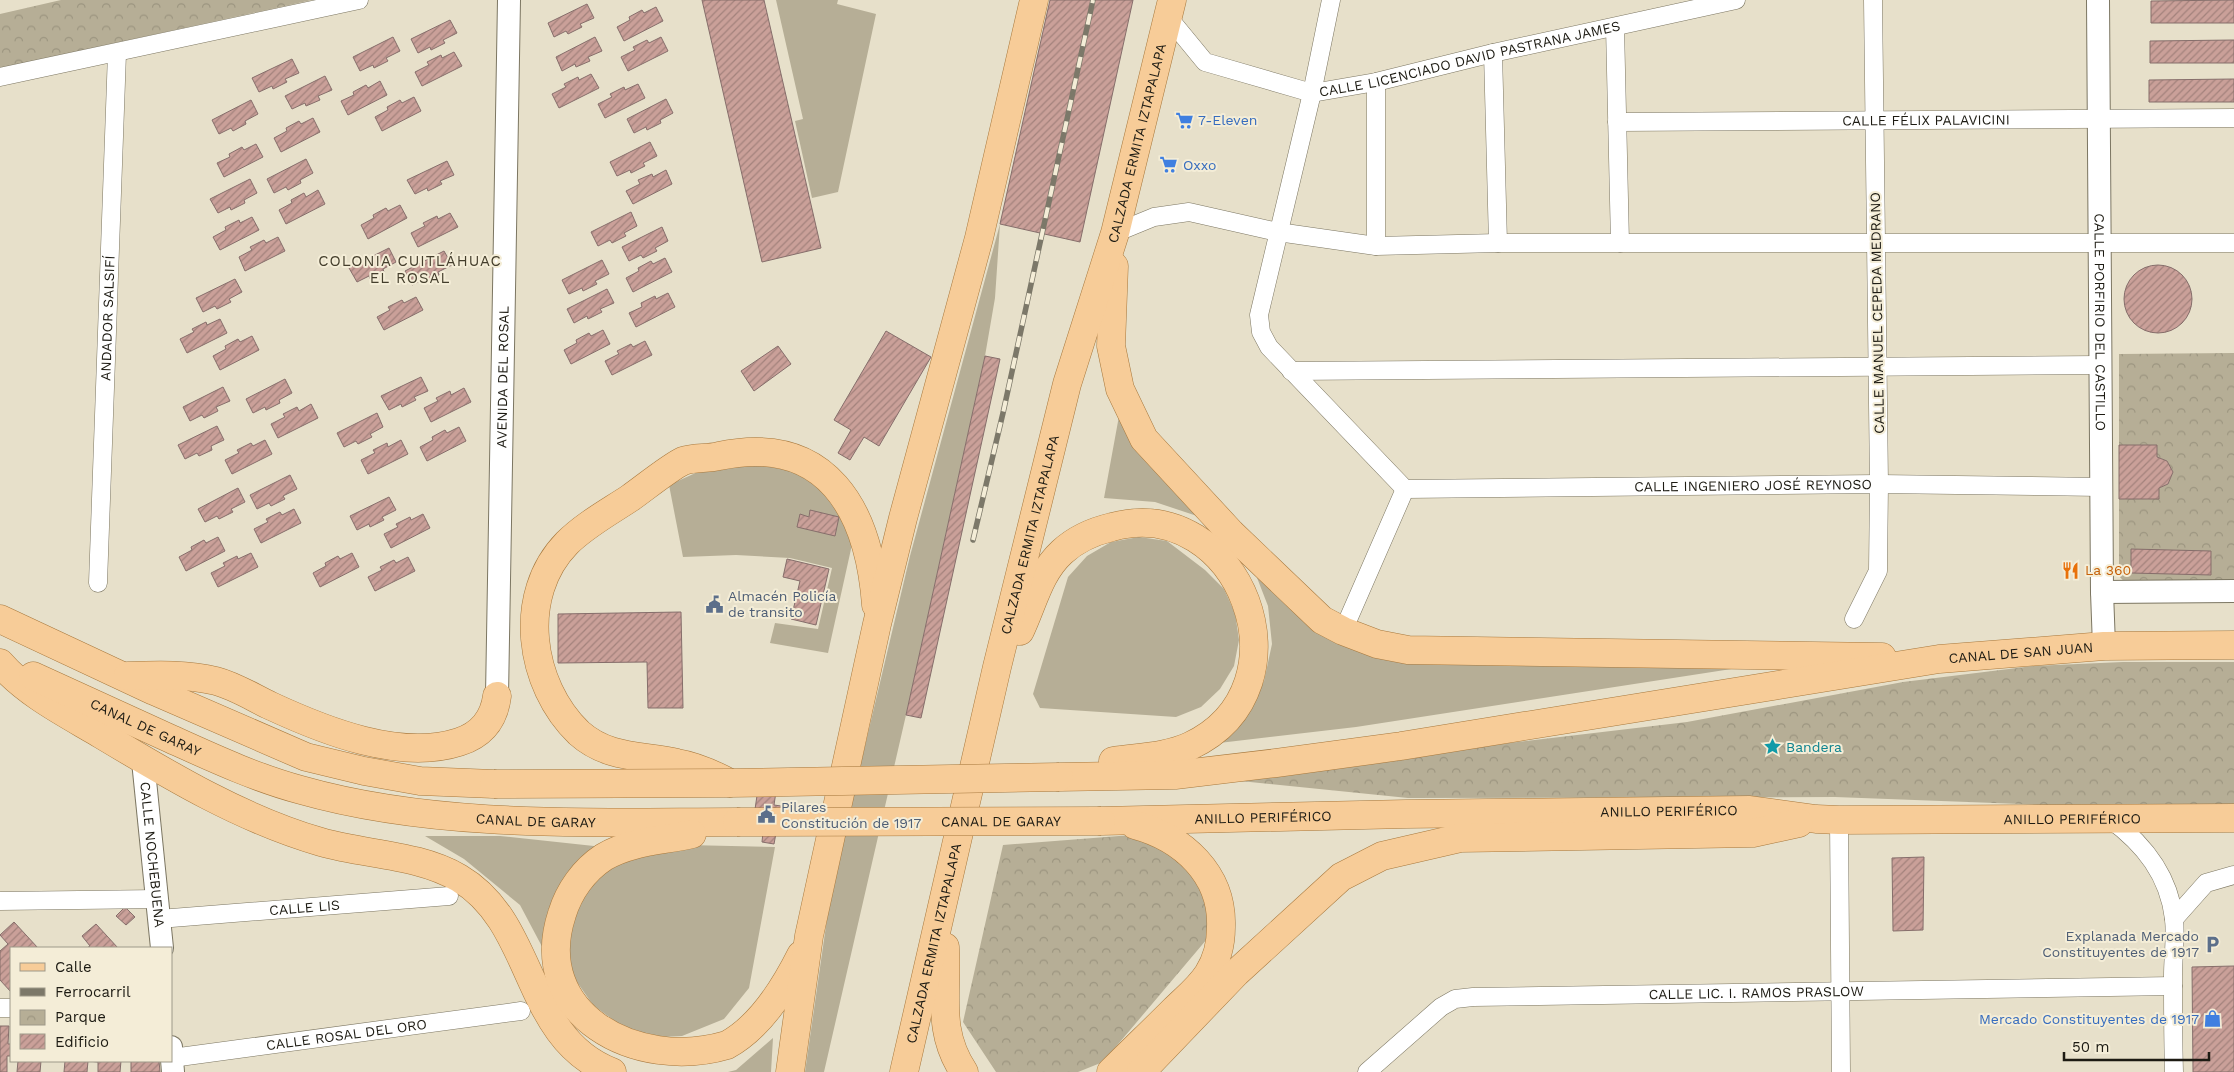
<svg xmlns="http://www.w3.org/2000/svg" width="2234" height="1072" font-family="'Work Sans',sans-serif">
<defs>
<pattern id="park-crowns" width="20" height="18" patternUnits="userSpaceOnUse" patternTransform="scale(1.25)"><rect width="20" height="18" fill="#b6ae96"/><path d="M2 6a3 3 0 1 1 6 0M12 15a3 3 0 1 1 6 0" fill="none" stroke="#9c9580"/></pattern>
<pattern id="building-hatch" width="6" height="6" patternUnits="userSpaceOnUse" patternTransform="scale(1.25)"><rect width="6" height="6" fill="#caa099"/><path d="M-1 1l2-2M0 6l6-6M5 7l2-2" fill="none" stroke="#a3827c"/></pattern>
</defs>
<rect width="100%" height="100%" fill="#e7e0ca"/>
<path fill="#b6ae96" d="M776 0H838L837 4 876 14 838 192 812 198 795 121 803 119Z
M1000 224 995 298 985 356 906 715 824 1072H805L830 898 842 843 910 556Z
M1119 416 1203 518 1155 502 1104 498Z
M741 461 817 476 855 531 828 653 770 643 775 623 818 629 832 568 790 558 736 555 683 557 669 485 700 471Z
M1139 537 1167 541 1205 570 1224 589 1235 613 1239 640 1234 666 1220 689 1201 707 1176 717 1040 708 1033 694 1068 577 1087 556 1111 542Z
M1254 570 1397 654 1784 661 1356 727 1219 743 1246 715 1264 681 1272 644 1268 606Z
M425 836H500L631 850 687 845 775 847 749 988 724 1019 682 1036 662 1037 643 1034 628 1028 616 1022 593 1005 577 982 547 956 520 905 464 859Z
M773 1038 771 1072H728L736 1070Z"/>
<path fill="url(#park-crowns)" d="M61 0H312L0 68V14Z
M2234 353V581L2128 585 2119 576V499H2159V488L2168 484 2173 472 2167 461 2157 457V445H2119V354Z
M2123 662H2234V807L2125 808 1835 797 1408 798 1211 778 1687 722 1903 682 2033 666Z
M1132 835 1182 860 1199 883 1207 911V939L1103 1062 1078 1072H996L963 1022 1003 845Z"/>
<path fill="url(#building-hatch)" stroke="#866e6b" d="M702 0H764L821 248 762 262Z
M1050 0H1133L1080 242 1000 224Z
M2234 0V23H2151V1Z
M587 4 594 18 580 24 582 27 568 34 566 31 554 37 548 23Z
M656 7 663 21 624 41 617 27 630 20 629 17 642 10 644 13Z
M450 20 457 33 443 40 445 43 431 50 430 47 418 53 411 39Z
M393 37 400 51 386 58 388 61 374 68 373 65 360 71 353 57Z
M595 37 602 51 588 57 590 61 576 67 575 64 562 71 556 57Z
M661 37 668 51 628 71 621 57 635 50 633 47 647 40 649 43Z
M2234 40V63H2150V41Z
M454 52 462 66 422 86 415 72 429 65 427 62 441 55 442 58Z
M292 59 299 73 285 79 287 82 273 89 272 86 259 92 252 78Z
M591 74 599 88 559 108 552 94 566 87 564 84 578 77 579 80Z
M325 76 332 90 318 96 320 100 306 106 305 103 292 109 285 96Z
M2234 79V102H2149V80Z
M380 81 387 95 348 115 341 101 354 95 353 92 366 85 368 88Z
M638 84 645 98 605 118 598 104 612 97 610 94 624 87 625 90Z
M414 97 421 111 382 131 375 117 388 110 387 107 400 100 402 103Z
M666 99 673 113 660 120 661 123 647 130 646 127 634 133 627 119Z
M251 100 258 114 245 121 246 124 233 131 231 128 219 134 212 120Z
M313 118 320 132 281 152 274 138 287 131 286 128 299 121 301 124Z
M650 142 657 156 643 163 645 166 631 173 630 170 617 176 610 162Z
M256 144 263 157 224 177 217 163 230 157 229 154 242 147 244 150Z
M306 159 313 173 300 180 301 183 288 190 286 187 274 193 267 179Z
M447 161 454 175 440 181 442 184 428 191 427 188 415 194 407 180Z
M666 170 672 184 633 204 626 191 640 184 638 180 652 174 653 177Z
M250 179 257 193 244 200 245 203 231 210 230 207 218 213 210 199Z
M318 190 325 204 286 224 279 210 292 203 291 200 304 193 306 197Z
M400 205 407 218 368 239 361 225 374 218 373 215 386 208 388 211Z
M631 212 637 226 624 233 626 236 612 243 610 240 598 246 591 232Z
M450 213 458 227 418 247 411 233 425 226 423 223 437 216 438 219Z
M252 217 259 230 220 250 213 237 226 230 225 227 239 220 240 223Z
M662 227 668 241 655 248 657 251 643 258 641 255 629 261 622 247Z
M278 237 285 251 245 271 239 257 252 250 250 247 264 240 266 243Z
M389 248 396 262 383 269 384 272 370 279 369 276 357 282 349 268Z
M444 251 452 265 438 272 439 275 426 282 424 279 412 285 405 271Z
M665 258 672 272 633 292 626 278 639 271 638 268 651 261 653 264Z
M602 260 609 274 595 281 597 284 583 291 582 288 569 294 562 280Z
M2124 299a34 34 0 1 1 68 0a34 34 0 1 1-68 0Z
M235 279 242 292 229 299 231 302 217 309 215 306 203 312 196 298Z
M607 289 614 303 600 309 602 312 588 319 587 316 574 323 567 309Z
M668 293 675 307 636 327 629 313 642 307 641 303 655 296 656 299Z
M416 297 423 310 384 330 377 317 390 310 388 307 402 300 404 303Z
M220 319 227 333 187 353 180 339 194 332 192 329 206 322 207 325Z
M603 330 610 344 571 364 564 350 577 343 576 340 589 333 591 336Z
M886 331 931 357 879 446 864 437 850 460 838 453 851 430 834 420Z
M252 336 259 350 220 370 213 356 226 349 225 346 238 339 240 342Z
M645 341 652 355 612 375 605 361 619 354 617 351 631 344 633 347Z
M778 346 791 364 754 391 741 371Z
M985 356 1000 359 921 718 906 715Z
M421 377 428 391 414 397 416 400 402 407 401 404 389 410 381 396Z
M285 379 292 393 279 400 280 403 266 410 265 407 253 413 246 399Z
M223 387 230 401 216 407 218 411 204 418 202 415 190 421 183 407Z
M464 388 471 402 431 422 424 408 438 401 436 398 450 391 451 395Z
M311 404 318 418 278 438 271 424 285 417 283 414 297 407 299 411Z
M377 413 383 427 370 434 372 437 358 444 356 441 344 447 337 433Z
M217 426 224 440 211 446 212 450 199 456 197 453 185 459 178 445Z
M459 427 466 441 427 461 420 447 433 440 432 437 445 430 447 433Z
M265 440 272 454 232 474 225 460 239 453 237 450 251 443 253 446Z
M401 440 408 454 368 474 361 460 375 453 373 450 387 443 388 447Z
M2119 445H2157V457L2167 461 2173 472 2168 484 2159 488V499H2119Z
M290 475 297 489 283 496 285 499 271 506 269 503 257 509 250 495Z
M238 488 245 502 231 509 233 512 219 519 217 516 205 522 198 509Z
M389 497 396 510 382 517 384 520 370 527 369 524 357 530 350 516Z
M294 509 301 523 261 543 254 529 268 522 266 519 280 512 282 515Z
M810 510 839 517 835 536 797 527 800 514 809 517Z
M423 514 430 528 391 548 384 534 398 527 396 524 410 517 411 520Z
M218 537 225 551 186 571 179 557 192 550 191 547 204 540 206 543Z
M2131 549 2211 551V575L2131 573Z
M251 553 258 567 218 587 211 573 225 566 223 563 237 556 238 559Z
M352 553 359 567 320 587 313 573 326 566 325 563 338 556 340 559Z
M408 557 415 571 375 591 368 577 382 570 380 567 394 560 396 563Z
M787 559 829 569 816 625 791 619 800 581 783 577Z
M681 612 683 708H648L647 662 558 663V614Z
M759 782 777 785 774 805 781 806 774 844 762 842 763 832 753 823Z
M1924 857 1923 930 1893 931 1892 858Z
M125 907 135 917 126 925 116 916Z
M14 922 38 948H11V992L0 980V951L8 944 0 935Z
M96 924 118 948H87L90 946 82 936Z
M2234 966V1072H2193L2192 967Z
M0 1026H9L8 1044H11V1056H7V1072H0Z
M18 1061H41L40 1072H17Z
M65 1061H121L120 1072H98V1062L88 1061 87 1072H64Z
M131 1061H159L160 1072H131Z"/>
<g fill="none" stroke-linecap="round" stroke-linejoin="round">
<defs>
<g id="minor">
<path d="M1331 0 1312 93 1259 315 1261 332 1269 347 1405 489"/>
<path id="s1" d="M1168 17 1205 62 1312 93 1376 82 1493 53 1736 0"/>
<path d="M1615 27 1620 243"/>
<path d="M1493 53 1498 243"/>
<path d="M0 77 359 0"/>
<path id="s2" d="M1617 122 2234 118"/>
<path d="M1115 233 1154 217 1189 212 1278 232 1376 246 1498 243H2234"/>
<path d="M1376 246V82"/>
<path d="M1291 371 2100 365"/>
<path id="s3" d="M1405 489 1879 484 2101 487"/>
<path id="s4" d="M98 583 117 53"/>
<path d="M1854 619 1878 571 1879 484 1873 0"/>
<path d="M1343 631 1405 489"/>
<path d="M2110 819C2144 844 2169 875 2174 919 2176 937 2173 957 2173 976 2173 1008 2173 1040 2174 1072"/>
<path d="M1839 820 1841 1072"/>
<path d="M0 901 158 899"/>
<path id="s5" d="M159 919 449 896"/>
<path d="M2174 919 2206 883 2234 875"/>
<path d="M0 1008H11"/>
<path id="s6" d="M172 1058 521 1011"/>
<path id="s7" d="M1367 1072 1441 1007 1455 999 1473 997 2173 986"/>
</g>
<g id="tertiary">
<path id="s8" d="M2098 0 2102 592 2104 646"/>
<path d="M2102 592 2234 591"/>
<path id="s9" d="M497 696 509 0"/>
<path id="s10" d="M143 761 162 948"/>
<path d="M171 1047 173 1072"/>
</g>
<g id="primary">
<path d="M1114 266 1111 346 1120 389 1144 439 1231 533 1322 620 1343 631 1377 644 1408 650 1882 657"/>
<path d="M0 619 154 691 306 757 364 771 420 781 494 784"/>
<path d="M1020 631C1033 604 1039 573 1062 552 1076 539 1095 531 1112 527 1239 492 1315 687 1190 746 1166 757 1139 757 1113 761"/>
<path d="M0 663C26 693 63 712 97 732 167 774 241 819 321 842 366 855 418 854 459 878 537 924 523 1038 612 1072"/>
<path id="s11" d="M33 676C79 697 125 718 171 739 213 758 256 778 301 790 438 829 594 822 737 822"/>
<path d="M128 676C157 675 188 674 216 681 235 686 254 698 271 706 325 731 400 761 459 742 481 735 494 720 497 696"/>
<path id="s12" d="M1059 777 1175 775 1276 763 1401 746 1939 659 2104 646 2234 645"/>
<path d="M730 783C713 774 696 766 677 763 642 755 608 759 579 733 529 685 516 595 567 543 585 525 609 512 630 498 643 489 670 467 683 461 694 457 708 459 719 456 827 433 869 510 876 605"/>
<path id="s13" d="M1101 821 1406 814 1750 810 1816 819 1839 820 2234 818"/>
<path d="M692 834C662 841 631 841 604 857 584 870 569 891 562 914 529 1014 636 1072 727 1045 760 1027 784 989 801 955"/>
<path d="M945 947C948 994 936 1030 964 1072"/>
<path d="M790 1072 809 936 877 624 903 518 979 238 1034 0"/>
<path id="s14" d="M904 1072 997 667 1067 384 1115 233 1172 0"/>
<path d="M1111 1072C1132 1051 1153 1031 1174 1010 1185 999 1199 988 1208 974 1217 960 1221 944 1221 927 1223 874 1183 838 1135 825"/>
<path d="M1141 1072 1236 973 1341 877 1382 856 1460 838 1753 833 1799 823"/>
</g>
</defs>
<use href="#minor" stroke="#7c7662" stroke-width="19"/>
<use href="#tertiary" stroke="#7c7662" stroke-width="24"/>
<use href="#primary" stroke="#a7783d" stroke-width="29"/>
<use href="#minor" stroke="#fff" stroke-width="18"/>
<use href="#tertiary" stroke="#fff" stroke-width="22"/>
<use href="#primary" stroke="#f7cc98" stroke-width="28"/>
<defs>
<path id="rail" d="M973 540 1003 413 1093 0"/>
</defs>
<use href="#rail" stroke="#7c7869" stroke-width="5.5"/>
<use href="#rail" stroke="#f4edd7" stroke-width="4" stroke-dasharray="11" stroke-linecap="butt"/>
<defs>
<g id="primary-bridge">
<path d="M494 784 730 783 1059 777"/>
<path id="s15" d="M737 822 1101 821"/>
</g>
</defs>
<use href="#primary-bridge" stroke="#a7783d" stroke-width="29" stroke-linecap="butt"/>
<use href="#primary-bridge" stroke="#f7cc98" stroke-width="28"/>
</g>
<defs>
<symbol id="supermarket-bare" viewBox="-9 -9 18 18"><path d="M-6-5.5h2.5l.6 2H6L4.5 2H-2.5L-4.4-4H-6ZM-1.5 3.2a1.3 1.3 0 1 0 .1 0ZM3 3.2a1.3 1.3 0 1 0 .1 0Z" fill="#3f7fe0" stroke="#f4edd7" stroke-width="2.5" paint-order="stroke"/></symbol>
<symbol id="restaurant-bare" viewBox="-9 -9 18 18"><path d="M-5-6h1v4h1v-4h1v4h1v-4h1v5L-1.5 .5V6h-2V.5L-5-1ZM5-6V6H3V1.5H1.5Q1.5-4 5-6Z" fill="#e8710a" stroke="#f4edd7" stroke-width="2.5" paint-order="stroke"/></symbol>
<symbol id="civic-bare" viewBox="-9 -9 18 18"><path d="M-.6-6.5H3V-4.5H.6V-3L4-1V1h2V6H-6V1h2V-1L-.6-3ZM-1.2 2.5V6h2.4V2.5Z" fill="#5c6f8a" stroke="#f4edd7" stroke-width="2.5" paint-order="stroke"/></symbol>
<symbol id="sight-bare" viewBox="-9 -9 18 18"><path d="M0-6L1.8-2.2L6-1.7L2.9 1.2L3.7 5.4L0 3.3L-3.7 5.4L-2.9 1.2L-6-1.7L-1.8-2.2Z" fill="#0f9aa8" stroke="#f4edd7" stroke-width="2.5" paint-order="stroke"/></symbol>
<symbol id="parking-bare" viewBox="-9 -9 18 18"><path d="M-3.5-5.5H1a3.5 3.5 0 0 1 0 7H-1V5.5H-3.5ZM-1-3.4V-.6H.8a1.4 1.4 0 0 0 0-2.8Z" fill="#5c6f8a" stroke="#f4edd7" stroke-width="2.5" paint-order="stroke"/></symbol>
<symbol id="shop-bare" viewBox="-9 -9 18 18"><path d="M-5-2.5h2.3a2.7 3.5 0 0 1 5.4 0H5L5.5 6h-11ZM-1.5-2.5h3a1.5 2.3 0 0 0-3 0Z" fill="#3f7fe0" stroke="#f4edd7" stroke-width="2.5" paint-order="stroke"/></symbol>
</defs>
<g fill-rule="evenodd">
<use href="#supermarket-bare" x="1172" y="108" width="25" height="25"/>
<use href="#supermarket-bare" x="1156" y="152" width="25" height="25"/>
<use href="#restaurant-bare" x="2058" y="558" width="25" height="25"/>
<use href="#civic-bare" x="702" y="592" width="25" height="25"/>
<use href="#sight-bare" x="1760" y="734" width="25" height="25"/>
<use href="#civic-bare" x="754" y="802" width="25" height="25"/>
<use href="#parking-bare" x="2200" y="932" width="25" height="25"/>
<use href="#shop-bare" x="2200" y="1006" width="25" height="25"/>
</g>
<g text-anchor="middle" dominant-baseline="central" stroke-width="4" stroke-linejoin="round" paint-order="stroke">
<g font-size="14" fill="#1d1b13" stroke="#f4edd7">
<text stroke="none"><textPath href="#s1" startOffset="331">CALLE LICENCIADO DAVID PASTRANA JAMES</textPath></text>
<text stroke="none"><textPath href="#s2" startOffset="309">CALLE FÉLIX PALAVICINI</textPath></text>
<text stroke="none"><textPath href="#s14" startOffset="958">CALZADA ERMITA IZTAPALAPA</textPath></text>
<text transform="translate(1877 313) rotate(-91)">CALLE MANUEL CEPEDA MEDRANO</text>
<text stroke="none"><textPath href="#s4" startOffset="265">ANDADOR SALSIFÍ</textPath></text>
<text stroke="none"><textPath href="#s8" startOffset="322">CALLE PORFIRIO DEL CASTILLO</textPath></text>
<text stroke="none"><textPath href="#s9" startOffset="319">AVENIDA DEL ROSAL</textPath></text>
<text stroke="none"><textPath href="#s3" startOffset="348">CALLE INGENIERO JOSÉ REYNOSO</textPath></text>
<text stroke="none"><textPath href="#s14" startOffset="552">CALZADA ERMITA IZTAPALAPA</textPath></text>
<text stroke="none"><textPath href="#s12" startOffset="971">CANAL DE SAN JUAN</textPath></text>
<text stroke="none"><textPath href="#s11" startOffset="124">CANAL DE GARAY</textPath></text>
<text stroke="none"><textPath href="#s13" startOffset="568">ANILLO PERIFÉRICO</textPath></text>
<text stroke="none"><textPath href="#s13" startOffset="162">ANILLO PERIFÉRICO</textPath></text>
<text stroke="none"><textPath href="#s11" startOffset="529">CANAL DE GARAY</textPath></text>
<text stroke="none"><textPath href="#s13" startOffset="972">ANILLO PERIFÉRICO</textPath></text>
<text stroke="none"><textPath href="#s15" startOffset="264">CANAL DE GARAY</textPath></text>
<text stroke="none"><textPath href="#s10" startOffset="94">CALLE NOCHEBUENA</textPath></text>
<text stroke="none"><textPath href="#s5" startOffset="146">CALLE LIS</textPath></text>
<text stroke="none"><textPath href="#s14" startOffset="132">CALZADA ERMITA IZTAPALAPA</textPath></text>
<text stroke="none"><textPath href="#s7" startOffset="416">CALLE LIC. I. RAMOS PRASLOW</textPath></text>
<text stroke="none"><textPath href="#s6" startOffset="176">CALLE ROSAL DEL ORO</textPath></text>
</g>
<g font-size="14" fill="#366cbe" stroke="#f4edd7" text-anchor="start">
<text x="1198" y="120">7-Eleven</text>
<text x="1183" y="165">Oxxo</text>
<text x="2199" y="1019" text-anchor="end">Mercado Constituyentes de 1917</text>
</g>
<g font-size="14" fill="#c56008" stroke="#f4edd7" text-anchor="start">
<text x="2085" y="570">La 360</text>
</g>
<g font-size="14" fill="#4e5e75" stroke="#f4edd7" text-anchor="start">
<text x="728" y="596">Almacén Policía<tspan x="728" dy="16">de transito</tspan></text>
<text x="781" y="807">Pilares<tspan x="781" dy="16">Constitución de 1917</tspan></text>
<text x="2199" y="936" text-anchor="end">Explanada Mercado<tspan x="2199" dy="16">Constituyentes de 1917</tspan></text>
</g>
<g font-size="14" fill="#0d838f" stroke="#f4edd7" text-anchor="start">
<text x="1786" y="747">Bandera</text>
</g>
<g font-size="15" letter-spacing="1" fill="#443e2c" stroke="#f4edd7">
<text x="410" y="261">COLONIA CUITLÁHUAC<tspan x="410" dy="17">EL ROSAL</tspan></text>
</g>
</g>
<rect x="10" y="947" width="162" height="115" fill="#f4edd7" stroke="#9e9989"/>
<rect x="20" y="963" width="25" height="8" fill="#f7cc98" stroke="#9e9989"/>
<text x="55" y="972" font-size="15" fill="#1d1b13">Calle</text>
<rect x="20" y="988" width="25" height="8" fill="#7c7869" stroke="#9e9989"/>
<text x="55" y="997" font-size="15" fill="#1d1b13">Ferrocarril</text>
<rect x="20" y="1010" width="25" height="15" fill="url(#park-crowns)" stroke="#9e9989"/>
<text x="55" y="1022" font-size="15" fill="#1d1b13">Parque</text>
<rect x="20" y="1034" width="25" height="15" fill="url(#building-hatch)" stroke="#9e9989"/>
<text x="55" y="1047" font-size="15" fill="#1d1b13">Edificio</text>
<path d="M2064 1052v8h145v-8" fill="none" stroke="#1d1b13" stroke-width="2.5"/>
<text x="2072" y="1052" font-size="15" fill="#1d1b13" stroke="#f4edd7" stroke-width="4" paint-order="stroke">50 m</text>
</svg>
